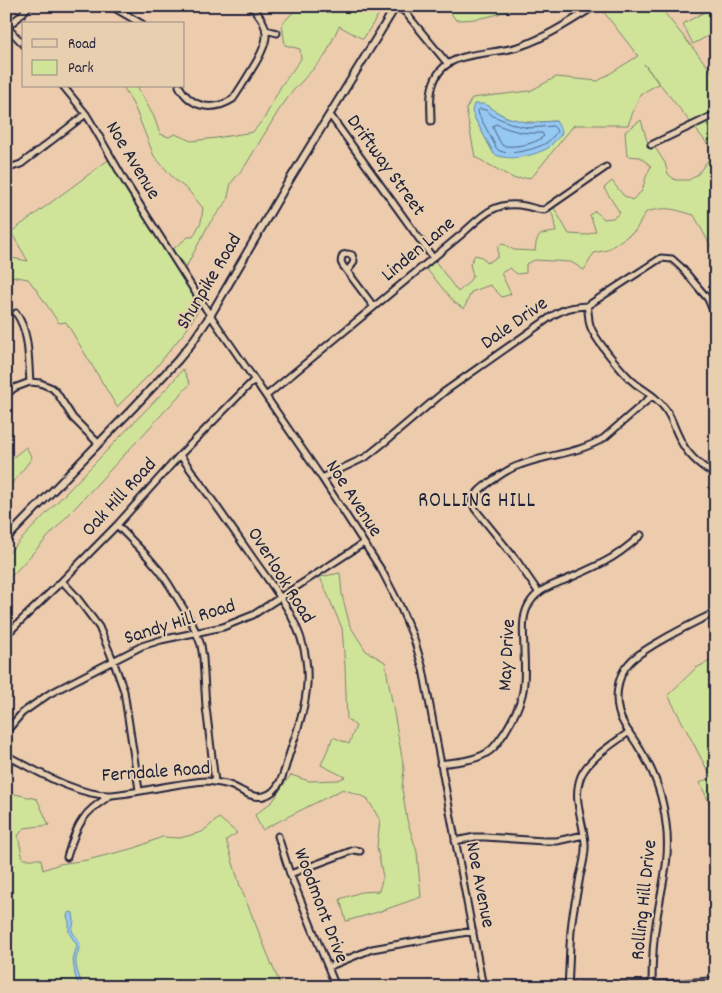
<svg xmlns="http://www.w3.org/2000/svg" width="722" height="993" font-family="Dekko,sans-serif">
<rect width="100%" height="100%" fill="#edccae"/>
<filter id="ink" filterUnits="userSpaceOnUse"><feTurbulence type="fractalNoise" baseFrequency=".02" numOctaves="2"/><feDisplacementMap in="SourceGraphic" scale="10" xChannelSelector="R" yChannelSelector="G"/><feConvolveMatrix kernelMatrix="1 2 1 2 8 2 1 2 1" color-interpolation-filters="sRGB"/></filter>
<g filter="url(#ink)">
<path fill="#d0e499" stroke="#79836a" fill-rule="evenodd" d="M299 6H384L363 39 339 26 325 56 292 92 279 110 245 166 231 183 227 201 209 224 186 267 172 250 188 237H193L201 222 203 208 188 190 175 180 154 156 135 108 123 86H137L154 117 160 134 169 137 175 134 191 141 216 138 253 132 265 117 281 86 301 59 300 49 285 45 282 24Z
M445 6H517C498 16 478 20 456 20Z
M599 6H659L716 77V256L694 215C673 209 667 206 646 212L635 231 607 250 594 253 584 270 571 262 535 260 526 264V273L517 274 510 268 501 273 511 294 502 297 490 285 471 292 464 309 454 302 425 267 435 261 458 292 466 285 473 276 470 264 475 255 482 257 487 263 498 257V246L503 244 514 250 535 251C537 233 539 234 556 232L553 216 550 210 554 208 569 234 586 235 596 231 590 215 595 211 604 219 613 218 620 213 604 188 612 181 623 195 632 200 642 191 646 177 651 166 640 157 627 156 625 132 641 120 647 141 656 149 665 163 668 174 675 180H689L698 174 714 152 644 64 659 84 640 94 628 125H574L532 177 515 179 475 157 466 109 472 98 530 91 556 77 598 81 638 56ZM489 106C499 115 514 121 528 122 537 123 547 121 556 121L561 135 554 141 549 147 494 154 474 117Z
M705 6H716V46L708 36 693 44 683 24 706 11Z
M111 158 202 304 187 329 153 371 117 407 66 322 59 323 35 288 28 279 11 276 6 283V257L28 261 11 232Z
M183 369 190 384 6 582V556L13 548 169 386Z
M26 447 32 458 6 491V463Z
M340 573 342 595 350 626 366 651 385 662 404 769 402 789 407 820 417 852 421 897 378 912 346 921 340 899 361 892 379 891 383 877 377 847 380 820 367 798 343 789C316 803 288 816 262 830L255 815 273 801 283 785 291 775 309 781 338 780 345 777 321 765 333 737 349 744 356 726 347 719 345 666 342 628 320 577Z
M716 658V817L700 783 711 777 668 695 696 668Z
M6 792 37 799 49 825 24 828 18 836 23 859H41L43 870 59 864 87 860 135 848 162 837 180 838 202 832 219 818 237 833 226 840 240 886 281 987H6Z"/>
<path fill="#95c8f2" stroke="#6786a9" d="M474 104H484L489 106 495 111 506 117 529 123 556 121 562 131C561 136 560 136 556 140 553 142 551 146 548 148 533 156 509 162 494 154L474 117 472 111Z
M72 912 73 913 74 921 72 931 80 943C80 949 77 953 76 959 75 968 80 978 83 987H79L75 975 73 960 77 945 69 933V921L67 917 68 913Z"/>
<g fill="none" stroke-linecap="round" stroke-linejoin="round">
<path stroke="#506484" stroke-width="1" d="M480 109 486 110 493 116 515 125 529 128 553 126 556 129 557 132C554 135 550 141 546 143 537 149 509 156 500 151 497 150 496 148 495 145L479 115 478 111Z
M494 125 496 124C511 131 525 134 542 133L544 136C534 145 516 147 503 146L500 142 493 128Z"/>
<defs>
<path id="minor" d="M111 6 142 24
M396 6 405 12 447 63
M6 26 24 45
M7 27 19 17 29 6
M266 30 277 33
M63 86 86 114 95 129 126 183 206 309 322 478 364 543 382 571 400 606 414 639 423 669 483 987
M179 86C191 108 213 112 233 99 240 89 246 79 252 69 267 45 275 28 250 6
M330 115 433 258
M431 121C431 112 430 103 431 94 437 46 487 58 521 46 547 37 571 21 595 6
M651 145 716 114
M6 169 21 164 86 114
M348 254 352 255 354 261 352 265 347 271C342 264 339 263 343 255Z
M347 271 374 307
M587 306C589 313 588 319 590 325 594 339 625 376 637 385 647 392 659 399 666 410 672 418 674 428 679 437 686 454 700 466 716 475
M16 313C30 333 28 358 30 382
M6 395 14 388 30 382 40 383 52 388 57 393 73 418 98 443
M266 396 462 234C482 216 495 200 525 206 531 207 537 210 544 210L606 167
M322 478 366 457 386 441 444 392 552 316C565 308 572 307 587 306L661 258 672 259 681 267 708 299 716 318
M117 525 148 557 160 571 170 586 190 619 196 632 201 645 203 658 206 707 215 782
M62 581 75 595 99 627 113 660 124 691 139 790
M539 593 517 561 475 509 472 502C475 493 482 488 490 482 499 476 509 468 520 465 548 454 578 454 604 438L652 396
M6 635 62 581 117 525 180 455 254 380
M6 732 22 713 49 694 142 646 161 640 223 627 253 615 364 543
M6 755C35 770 79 797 112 795 144 792 175 783 207 781 214 782 222 783 229 785 241 789 251 799 264 796 282 792 285 766 290 752 300 723 311 692 306 660 301 620 273 587 250 554 227 521 204 488 180 455
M440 764C455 762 472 761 485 754 495 749 499 740 505 732 524 701 526 688 524 652 524 635 520 616 531 601 540 588 556 584 570 578 581 573 593 568 604 562 618 555 630 545 641 535
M278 836 290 874 336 987
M455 841 475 837H485L544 841H557L584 835
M67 857C71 844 75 830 83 819 89 809 101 802 111 795
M290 874 354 850 360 851
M328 967 372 949 473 931
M652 985C652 962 653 940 657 917 662 886 671 856 666 824 663 796 654 770 638 746 634 739 628 732 624 724 613 706 615 676 631 661 638 654 647 649 655 644 675 632 695 622 716 612
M568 986C570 962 569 938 573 914 575 901 578 889 580 876 583 865 586 854 585 843 583 819 572 799 581 776 589 758 613 744 629 732"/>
<path id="major" d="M6 539 134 407 178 360 191 344 210 316 284 189 396 6
M531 987 662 985 716 981"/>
</defs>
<use href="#minor" stroke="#22223b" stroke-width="9"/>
<use href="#major" stroke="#22223b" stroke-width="10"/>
<use href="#minor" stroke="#e8cfb0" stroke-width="5"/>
<use href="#major" stroke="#e8cfb0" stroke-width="6"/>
</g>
</g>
<g text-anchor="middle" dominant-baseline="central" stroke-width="4" stroke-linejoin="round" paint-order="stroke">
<g font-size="20" fill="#22223b" stroke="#e8cfb0">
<text transform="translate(132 161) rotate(59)">Noe Avenue</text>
<text transform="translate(385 166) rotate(54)">Driftway Street</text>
<text transform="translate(419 250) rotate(-40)">Linden Lane</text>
<text transform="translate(210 282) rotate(-59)">Shunpike Road</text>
<text transform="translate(515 324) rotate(-35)">Dale Drive</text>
<text transform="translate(120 498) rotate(-47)">Oak Hill Road</text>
<text transform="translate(353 499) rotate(57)">Noe Avenue</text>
<text transform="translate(280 576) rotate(58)">Overlook Road</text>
<text transform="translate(180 623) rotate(-17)">Sandy Hill Road</text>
<text transform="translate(508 655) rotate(-87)">May Drive</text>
<text transform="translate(156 773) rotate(-4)">Ferndale Road</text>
<text transform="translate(479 885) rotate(79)">Noe Avenue</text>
<text transform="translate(645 900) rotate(-84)">Rolling Hill Drive</text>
<text transform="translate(320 906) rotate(69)">Woodmont Drive</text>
</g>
<g font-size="21" letter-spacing="1" fill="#22223b" stroke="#e8cfb0">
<text x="477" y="502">ROLLING HILL</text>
</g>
</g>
<rect width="722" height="993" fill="none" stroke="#e8cfb0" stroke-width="25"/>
<rect x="12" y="12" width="697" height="968" fill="none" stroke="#22223b" stroke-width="2" filter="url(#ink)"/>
<rect x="22" y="22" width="162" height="65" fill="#e8cfb0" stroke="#998a81"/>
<rect x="32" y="39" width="25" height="8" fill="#e8cfb0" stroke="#998a81"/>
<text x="68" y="48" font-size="15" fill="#22223b">Road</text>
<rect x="32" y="60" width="25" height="15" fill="#d0e499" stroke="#998a81"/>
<text x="68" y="72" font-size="15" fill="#22223b">Park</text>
</svg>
